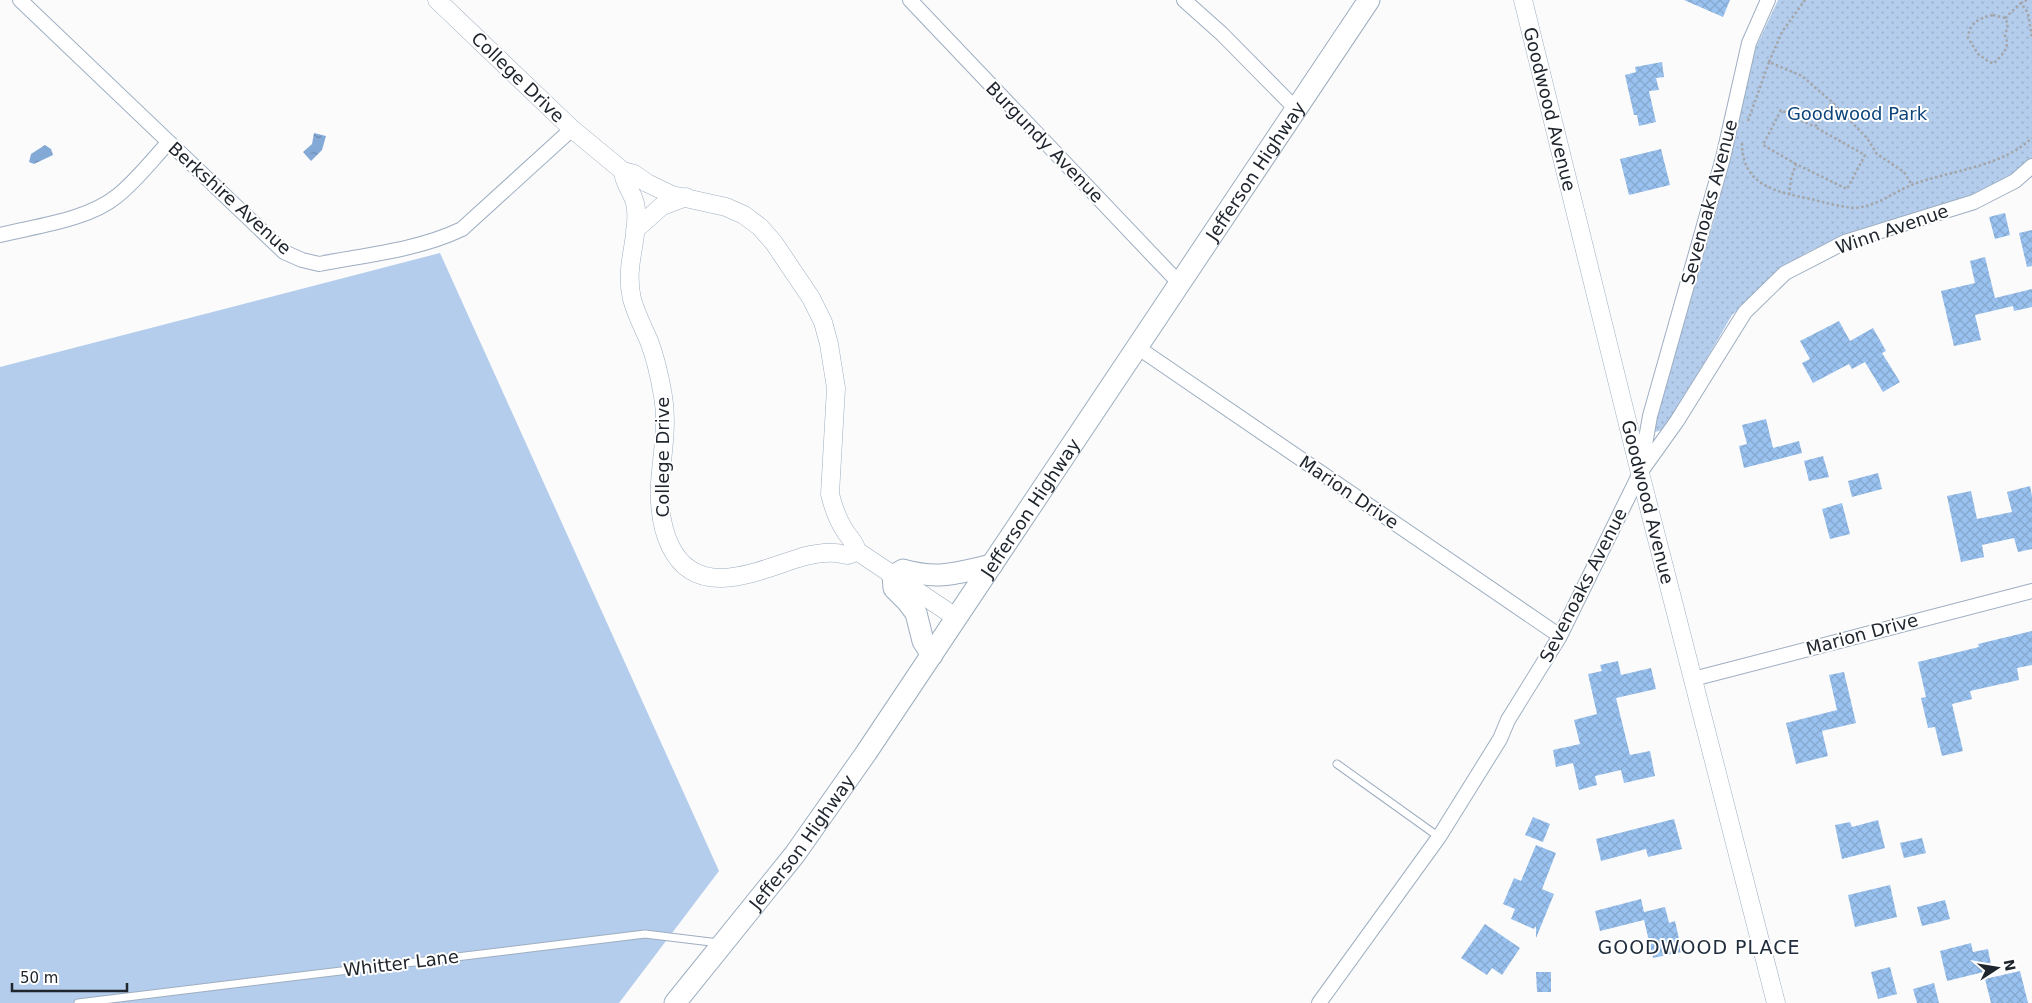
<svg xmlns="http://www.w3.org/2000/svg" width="2032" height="1003" font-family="'DejaVu Sans',sans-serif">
<defs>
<pattern id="park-dots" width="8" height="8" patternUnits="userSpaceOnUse" patternTransform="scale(1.25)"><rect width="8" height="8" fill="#b4cdec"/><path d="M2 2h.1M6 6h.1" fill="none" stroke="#9ab0cb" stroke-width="1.8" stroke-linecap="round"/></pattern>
<pattern id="water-ripples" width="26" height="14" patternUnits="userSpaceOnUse" patternTransform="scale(1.25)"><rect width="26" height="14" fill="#83a9d7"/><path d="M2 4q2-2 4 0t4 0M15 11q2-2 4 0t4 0" fill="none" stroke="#6b89af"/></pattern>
<pattern id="building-cross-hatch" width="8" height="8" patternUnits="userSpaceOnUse" patternTransform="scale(1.25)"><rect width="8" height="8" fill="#9ac2f0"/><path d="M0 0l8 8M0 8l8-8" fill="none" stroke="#84a7ce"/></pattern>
</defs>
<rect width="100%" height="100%" fill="#fbfbfb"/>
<path fill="#b4cdec" d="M440 253 719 871 619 1003H0V367Z"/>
<path fill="url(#park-dots)" d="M1778 0H2032V161L2024 169 1975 195 1837 239 1808 252 1787 265 1732 315 1666 429 1655 432 1652 428 1716 213 1756 47Z"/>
<path fill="url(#water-ripples)" d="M314 133 326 136 322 150 311 161 303 152 312 144Z
M45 145 51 149 53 155 34 164 29 162 31 154Z"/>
<path fill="url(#building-cross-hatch)" d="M1684 0H1730L1723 17Z
M1662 62 1664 77 1656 78 1659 90 1649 91 1656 122 1639 126 1637 115H1634L1625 75 1636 72 1635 67Z
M1661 149 1670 185 1629 195 1620 159Z
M2005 213 2010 235 1995 239 1989 217Z
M2032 230V266L2027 267 2019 233Z
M1985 257 1995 298 2032 289V307L2014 311 2013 306 1975 315 1981 340 1954 346 1941 291 1975 283 1970 261Z
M1839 321 1850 341 1873 328 1886 351 1882 353 1900 382 1883 392 1865 362 1852 369 1849 364 1813 383 1802 363 1810 359 1800 341Z
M1766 419 1773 448 1799 441 1802 453 1744 468 1739 446 1747 444 1742 425Z
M1823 456 1829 477 1809 481 1804 461Z
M1878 473 1882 489 1852 497 1848 481Z
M2030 486 2032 496V549L2018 552 2014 538 1982 545 1984 557 1961 562 1947 496 1971 491 1977 519 2012 512 2007 492Z
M1842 503 1850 534 1830 539 1822 509Z
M2032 631V665L2017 668 2019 680 1970 691 1972 699 1952 704 1963 751 1942 756 1935 727 1928 728 1921 698 1926 697 1918 662 1979 647 1978 644Z
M1618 661 1621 675 1651 668 1656 689 1616 698 1630 755 1650 751 1655 776 1624 783 1621 770 1595 776 1597 785 1579 790 1573 763 1556 767 1553 750 1580 744 1574 720 1597 714 1588 674 1602 671 1600 665Z
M1844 672 1856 723 1822 731 1828 756 1796 764 1786 723 1837 710 1829 675Z
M1533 817 1550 824 1543 842 1525 835Z
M1674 819 1682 849 1648 857 1646 849 1601 861 1596 839Z
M1878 820 1885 848 1842 859 1835 825 1850 822 1852 827Z
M1922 838 1926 853 1904 858 1900 843Z
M1536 845 1556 853 1542 889 1554 894 1536 938V926L1534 929 1511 919 1515 909 1503 904 1514 878 1521 881Z
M1890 885 1897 917 1855 927 1848 895Z
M1641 899 1644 912 1665 907 1669 923 1675 921 1682 952 1653 958 1644 920 1600 931 1595 911Z
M1945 900 1950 919 1922 926 1917 907Z
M1485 924 1520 948 1502 975 1492 968 1487 975 1461 958Z
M1971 943 1973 952 1988 949 1992 970 1947 981 1940 951Z
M1890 967 1897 994 1878 999 1871 972Z
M2020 971 2028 1003H1991L1985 979Z
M1536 972H1551V992H1537Z
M1934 983 1939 1003H1917L1913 989Z"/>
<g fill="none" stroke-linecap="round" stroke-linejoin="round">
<defs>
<path id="service" d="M1337 764 1439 837
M78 1003 645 934 719 943"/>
<path id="minor" d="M20 0 284 252 302 260 319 264C366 255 418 250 462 229L572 129
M910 0 1180 284
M1184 0 1222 34 1296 109
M0 235C36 226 88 220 117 196 136 181 152 160 168 143
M1137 347 1560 636
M1642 470 1677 421 1745 312 1785 273 1845 242 1974 202 2015 181 2032 166
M1693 679 2032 591
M1319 1003 1439 837 1500 739 1508 720 1560 636 1640 473 1650 416 1723 158 1749 43 1768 0"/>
<path id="tertiary" d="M437 0 572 129 623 171 634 174 647 183 672 195 726 207 744 215 760 227 774 243 811 298 823 322 829 344 836 388 830 494C833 507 838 520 845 531 850 539 855 542 857 551L957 618
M1523 0 1640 473 1776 1003
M623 171C624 187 635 193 636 209 639 240 624 265 632 299 636 314 643 327 649 341 656 359 660 378 663 396 668 425 662 454 660 483 658 524 669 579 722 578 749 577 776 565 802 557 813 554 824 552 836 553 839 553 843 555 847 555 850 555 854 552 857 551
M635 230 662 206 686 197"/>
<g id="primary">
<path d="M932 655 923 641 916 613 907 601 894 588 893 576 903 570C939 580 957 573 992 565"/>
<path id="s1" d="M675 1003 795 854 866 753 1369 0"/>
</g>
</defs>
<use href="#service" stroke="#9eaec1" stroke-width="9"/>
<use href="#minor" stroke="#9eaec1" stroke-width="16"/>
<use href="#tertiary" stroke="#9eaec1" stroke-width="19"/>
<use href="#primary" stroke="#9eaec1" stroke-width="23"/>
<path stroke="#a4a6aa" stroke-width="2.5" stroke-dasharray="2.5 2.5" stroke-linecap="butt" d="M2027 0 2021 3 2028 13 2032 38
M1993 15 2005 18 2008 24 2005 36C2011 46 2002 56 1994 63L1989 62 1978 54 1968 38C1969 23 1979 18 1993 15Z
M2005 18 2021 3 2020 0
M1769 62 1782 32 1805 0
M1748 121 1769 62 1802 76 1832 102 1867 138 1877 154 1904 172 1912 185
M1742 143C1742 186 1777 192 1811 199 1825 203 1839 206 1853 208 1877 207 1893 192 1914 184 1953 170 2001 167 2032 138
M1796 164 1763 145 1781 110 1815 127
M1789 195 1791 179 1796 164 1847 189 1865 155 1815 127 1832 102"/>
<use href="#service" stroke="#fff" stroke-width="7"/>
<use href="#minor" stroke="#fff" stroke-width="14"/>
<use href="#tertiary" stroke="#fff" stroke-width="18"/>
<use href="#primary" stroke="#fff" stroke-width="21"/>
</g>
<g text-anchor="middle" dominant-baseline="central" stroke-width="4" stroke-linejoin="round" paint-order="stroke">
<g font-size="18" fill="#20262e" stroke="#fff">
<text transform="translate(518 77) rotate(44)">College Drive</text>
<text transform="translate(1550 109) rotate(76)">Goodwood Avenue</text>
<text transform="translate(1045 142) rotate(46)">Burgundy Avenue</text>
<text stroke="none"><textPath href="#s1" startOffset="1015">Jefferson Highway</textPath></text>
<text transform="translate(230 198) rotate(42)">Berkshire Avenue</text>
<text transform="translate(1709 202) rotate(-75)">Sevenoaks Avenue</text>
<text transform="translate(1892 229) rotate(-19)">Winn Avenue</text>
<text transform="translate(662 457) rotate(-90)">College Drive</text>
<text transform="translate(1349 492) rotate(34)">Marion Drive</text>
<text transform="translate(1648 502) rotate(76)">Goodwood Avenue</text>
<text stroke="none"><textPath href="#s1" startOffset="610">Jefferson Highway</textPath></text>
<text transform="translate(1583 585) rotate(-63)">Sevenoaks Avenue</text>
<text transform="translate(1862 634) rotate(-15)">Marion Drive</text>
<text stroke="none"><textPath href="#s1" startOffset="205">Jefferson Highway</textPath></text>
<text transform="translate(401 963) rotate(-7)">Whitter Lane</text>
</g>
<g font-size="18" fill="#0c447b" stroke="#fff">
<text x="1857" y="113">Goodwood Park</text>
</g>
<g font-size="19" letter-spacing="1" fill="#202d3c" stroke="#fff">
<text x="1699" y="947">GOODWOOD PLACE</text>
</g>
</g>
<g transform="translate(1997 968) rotate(78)" stroke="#ffffff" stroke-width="4" paint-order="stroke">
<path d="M0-4L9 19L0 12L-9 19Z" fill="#20262e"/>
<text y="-8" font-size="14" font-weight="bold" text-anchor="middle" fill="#20262e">N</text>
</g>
<path d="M12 983v8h115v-8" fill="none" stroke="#20262e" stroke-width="2.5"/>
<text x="20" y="983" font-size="15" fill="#20262e" stroke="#ffffff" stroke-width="4" paint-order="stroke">50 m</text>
</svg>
